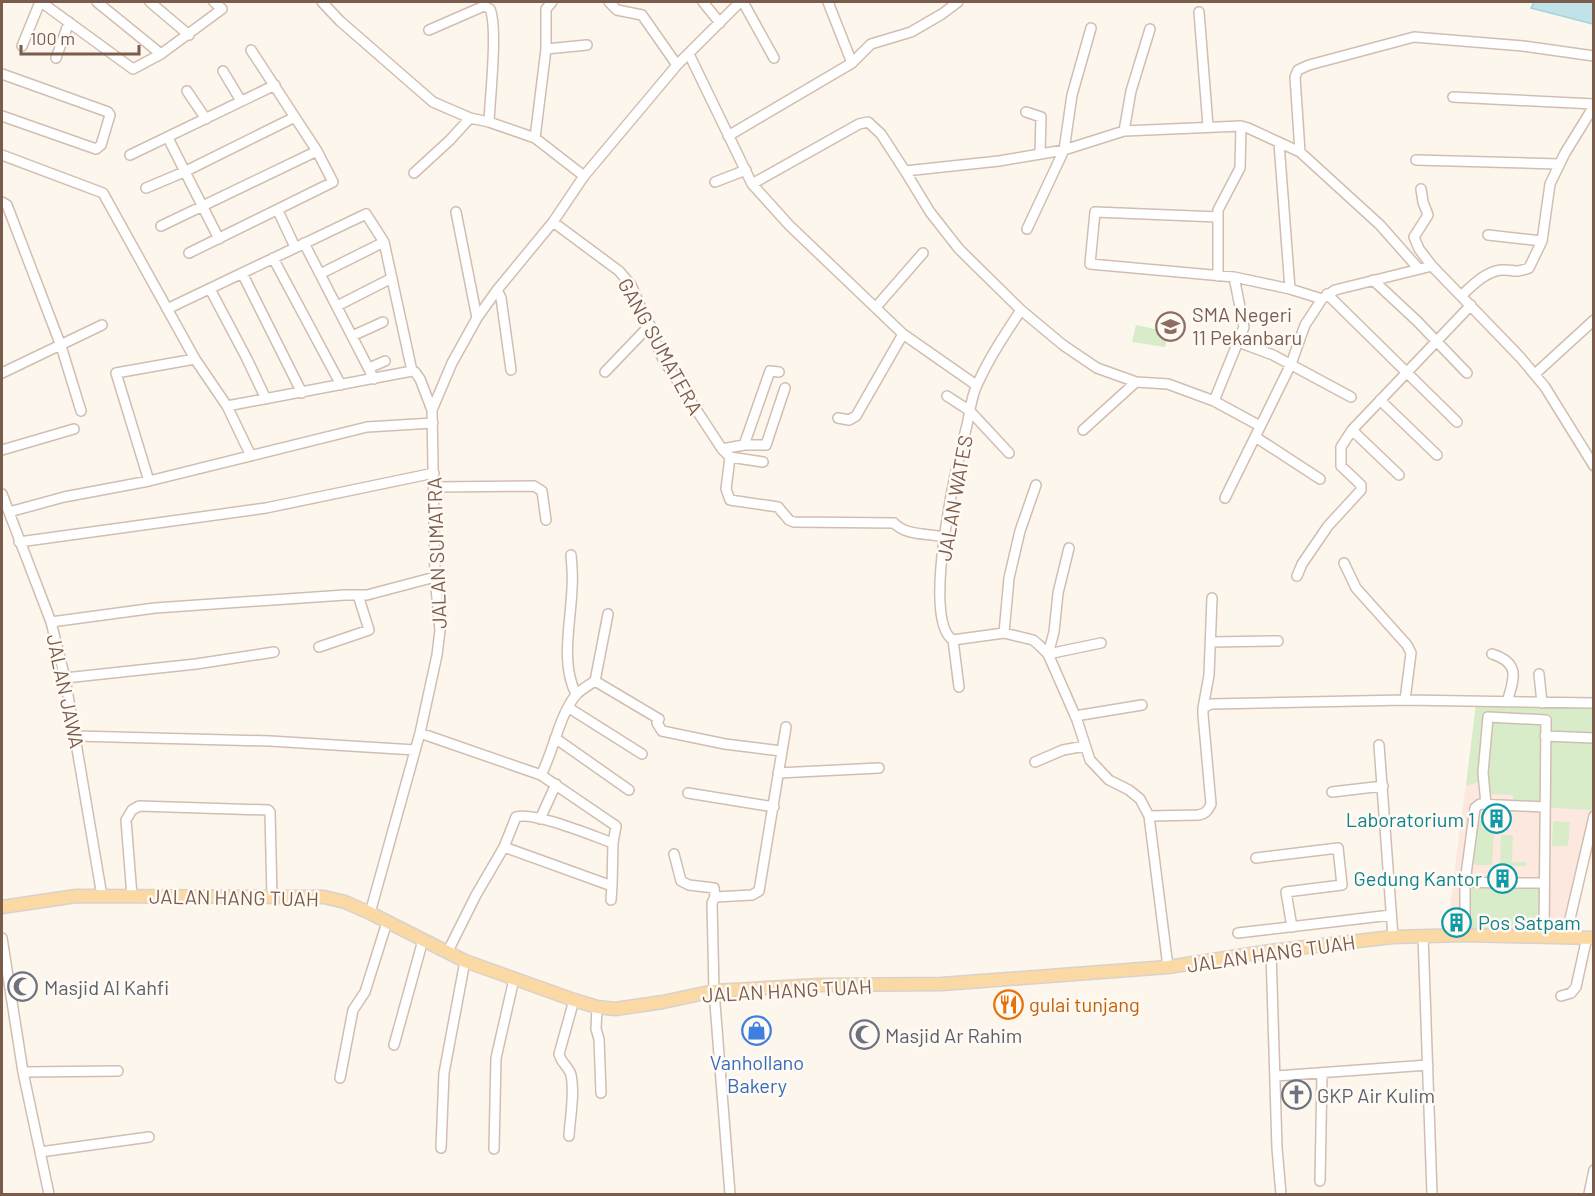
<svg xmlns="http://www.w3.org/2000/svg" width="1595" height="1196" font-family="Barlow,sans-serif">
<rect width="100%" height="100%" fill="#fdf6ec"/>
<path fill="#fde8e0" d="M1476 704 1593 805 1564 933 1447 931Z"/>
<path fill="#d8ecc9" d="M1136 325 1169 332 1165 347 1132 342Z
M1476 704 1593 706 1592 810 1513 806V795L1490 794 1489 805 1483 781 1466 786Z
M1475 821H1483L1482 829H1494L1492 865H1476L1470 860Z
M1553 821 1570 822 1568 846H1552Z
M1501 835H1513L1512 862H1526V866H1500Z
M1465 882 1507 886 1543 883 1544 933 1465 931Z"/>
<path fill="#bfe3e8" stroke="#a5d3da" stroke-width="1.5" d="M1534 2H1593V24L1531 8Z"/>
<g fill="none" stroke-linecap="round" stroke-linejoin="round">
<defs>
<path id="minor" d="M41 2 133 69 161 54 222 9 214 2
M97 2 161 54
M150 2 189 35
M322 2 340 21 433 102 470 118 489 122 535 138 584 176
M609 2 617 10 642 15 677 65
M703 2 720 23
M743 2 774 58
M828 2 852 63
M1199 12 1208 126
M429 30 484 6 490 9C498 28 490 97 489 122
M22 46 40 2
M546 49 587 45
M689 54 752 184 789 225 903 334 976 385
M56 58 69 22
M223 71 241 101
M2 74 108 112 110 115 101 145 96 149 2 116
M187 91 206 119
M1453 97 1594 104
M1026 112 1041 117 1040 153
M1124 131 1131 91 1150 29
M728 136 852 63 871 44 911 32 942 14 958 2
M168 138 219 239
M535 138 546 49V9L552 2
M1279 143 1290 289
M1300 152 1295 77 1298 70 1309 65 1414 37 1523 46 1594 56
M2 155 103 193 195 359 227 406 251 456
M130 155 275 85
M1416 160 1559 164
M905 171 930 212 959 249 1021 310 1063 345 1097 368 1136 382 1168 384 1214 401 1260 426
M414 173 450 140 470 118
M715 182 746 170
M752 184 859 124 868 122 881 134 905 171 999 161 1064 150 1124 131 1241 126 1248 128 1300 152 1380 225 1418 268
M146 188 184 172 295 117
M1421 189 1423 202 1428 215 1414 237 1419 249 1432 266
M2 202 7 205 61 346 81 411
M278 211 295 247
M456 212 477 318
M1218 217 1095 212 1090 264 1234 277 1290 289 1322 299
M553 222 619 271 631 285 663 359 722 449 730 457 726 489 730 500 778 507 789 520 794 522 894 523
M161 226 317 151
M1027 229 1064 150 1072 95 1091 28
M1488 235 1542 241
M304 243 374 379
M189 253 333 182 317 151 251 50
M273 258 341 385
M242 273 302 393
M320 274 384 242
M1218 276V210L1240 168 1241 126
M1373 280 1417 321 1467 373
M210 289 247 359 266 399
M497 290 501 298 511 370
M1327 294 1457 422
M1462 295C1473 285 1485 272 1501 270 1515 269 1512 274 1529 268L1542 241 1550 184 1565 153 1594 106
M337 306 392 278
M876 307 923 253
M167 309 366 214 384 242 412 371
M1021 310C1005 334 989 358 977 385 971 397 970 412 967 425 958 459 920 620 953 640L1004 633 1033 640 1039 645 1048 654 1066 695 1077 720 1090 760 1109 780 1129 790 1140 799 1149 816 1168 967
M352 336 383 322
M1238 342 1273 355 1351 397
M369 368 385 361
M605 372 650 325
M2 373 102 325
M1535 374 1594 320
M947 396 970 411 1009 453
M1380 400 1437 455
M1214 401 1244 327 1234 277
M227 406 412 371 415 372 420 379 432 410
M838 418 849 420 856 416 903 334
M1083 430 1136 382
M1352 430 1399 475
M1257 438 1320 479
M744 445 770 371 779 372
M722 449 744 445H766L785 388
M2 450 74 429
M730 457 763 462
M149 481 116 373 195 359
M435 487 534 486 542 491 546 520
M2 494 51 622 65 678 102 896
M1225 498 1291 364 1305 325 1322 299 1335 290 1432 266 1520 357 1545 387 1594 466
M9 512 64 497 149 481 367 427 433 423
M894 523C906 536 928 533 943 537
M19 542 266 508 434 473
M571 555C572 566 573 577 572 588 571 622 560 663 576 694
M1344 563 1356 588 1407 645 1411 653 1405 700
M1297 576 1302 564 1328 526 1361 490V485L1341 466V447L1352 430 1471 305
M51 622 155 608 345 595H367L435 577
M1004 633 1009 578 1020 531 1036 485
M953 640 959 687
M1211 642 1278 641
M319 647 369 630 358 595
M1048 654 1054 632 1058 593 1069 548
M1048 654 1101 643
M1492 654C1521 663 1514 679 1507 702
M1539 674 1542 703
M65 678 196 664 274 652
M595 681 659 719 657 723 662 731 725 744 781 751
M569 708 642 754
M1203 708 1209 675 1212 598
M1075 716 1142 705
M420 733 541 775C554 750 558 719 575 696 580 690 589 685 595 681L608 614
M76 736 270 741 415 750
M1545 736 1594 738
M555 738 629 790
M1379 745 1393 937
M1035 762 1063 750 1085 746
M778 773 879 768
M1332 792 1383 786
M688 793 774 807
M1486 804 1483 773 1488 717 1546 720 1544 936
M1149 816 1198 815C1205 814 1208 811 1211 804L1203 715V708L1211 704 1405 700 1594 703
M540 819 556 784
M504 847 612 886 613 843 616 826 541 775
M674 854 681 881 689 885 714 888 715 897
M1256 858 1338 848 1342 885 1286 892 1292 927
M1465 882 1501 883
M1508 883H1543
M132 896 126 820 132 810 139 806 268 810 270 812 272 898
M611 900 612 886
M370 913 420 733 437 655 440 630 435 577 432 410 452 363 477 318 497 290 553 222 584 176 677 65 740 2
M1238 933 1391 915
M1423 935 1432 1194
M1465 935V882L1475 808 1480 804 1544 807
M1566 936 1594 816
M2 938 23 1072 49 1194
M448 951 476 895 504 847 516 817C534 811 593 836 613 843
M1271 951 1277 1148 1281 1194
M1561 996 1571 993 1576 987 1587 937
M597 1007 596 1029 599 1039 601 1093
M394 1045 423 940
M23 1072 118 1071
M1276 1076 1428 1065
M340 1078 353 1010 365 992 387 922
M569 1136C570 1117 575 1094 571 1075 569 1067 561 1063 559 1054L574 1000
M441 1148 444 1073 465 961
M494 1149 496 1058 514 979
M40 1152 149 1137
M1320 1181 1322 1074
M730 1194 714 991 712 903 715 897 752 895 759 891 786 727
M1589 1194 1594 1170"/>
<path id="major" d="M2 907 76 896 324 897 345 902 370 913 465 961 574 1000 597 1007 615 1009 663 1002 714 991 820 985 942 984 1168 967 1271 951 1393 937 1465 935 1594 938"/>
</defs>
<use href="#minor" stroke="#d1beb0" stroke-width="12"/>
<use href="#major" stroke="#dad1cd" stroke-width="15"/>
<use href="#minor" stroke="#fff" stroke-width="9"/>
<use href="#major" stroke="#fbd9a5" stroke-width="12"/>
</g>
<defs>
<symbol id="school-ring" viewBox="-11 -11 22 22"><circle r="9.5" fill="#fffaf3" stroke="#8d6e63" stroke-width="1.5"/><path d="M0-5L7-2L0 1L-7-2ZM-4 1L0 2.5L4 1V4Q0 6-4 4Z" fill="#8d6e63"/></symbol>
<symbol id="building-ring" viewBox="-11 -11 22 22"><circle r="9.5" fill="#fffaf3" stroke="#0f9aa8" stroke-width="1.5"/><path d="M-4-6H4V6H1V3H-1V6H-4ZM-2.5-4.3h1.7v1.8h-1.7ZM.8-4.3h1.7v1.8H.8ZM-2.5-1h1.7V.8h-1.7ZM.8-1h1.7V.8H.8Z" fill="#0f9aa8"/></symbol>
<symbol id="mosque-ring" viewBox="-11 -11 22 22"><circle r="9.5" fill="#fffaf3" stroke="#6b7280" stroke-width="1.5"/><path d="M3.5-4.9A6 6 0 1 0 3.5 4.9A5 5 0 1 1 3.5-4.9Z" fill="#6b7280"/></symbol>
<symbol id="restaurant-ring" viewBox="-11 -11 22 22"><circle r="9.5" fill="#fffaf3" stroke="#e8710a" stroke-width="1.5"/><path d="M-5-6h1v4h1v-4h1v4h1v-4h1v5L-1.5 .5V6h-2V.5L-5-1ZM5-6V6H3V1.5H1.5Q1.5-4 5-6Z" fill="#e8710a"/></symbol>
<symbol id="shop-ring" viewBox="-11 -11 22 22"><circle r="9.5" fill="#fffaf3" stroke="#3f7fe0" stroke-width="1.5"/><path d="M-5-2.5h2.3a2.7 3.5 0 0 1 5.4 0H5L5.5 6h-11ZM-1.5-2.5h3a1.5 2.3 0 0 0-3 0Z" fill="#3f7fe0"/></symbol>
<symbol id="church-ring" viewBox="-11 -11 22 22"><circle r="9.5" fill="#fffaf3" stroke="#6b7280" stroke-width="1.5"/><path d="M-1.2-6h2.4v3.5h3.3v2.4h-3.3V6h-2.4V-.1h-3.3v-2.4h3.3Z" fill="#6b7280"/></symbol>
</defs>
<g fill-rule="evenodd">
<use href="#school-ring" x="1154" y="310" width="33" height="33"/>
<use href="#building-ring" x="1480" y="802" width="33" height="33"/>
<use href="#building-ring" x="1486" y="862" width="33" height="33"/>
<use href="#building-ring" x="1440" y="906" width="33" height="33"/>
<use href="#mosque-ring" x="6" y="970" width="33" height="33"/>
<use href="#restaurant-ring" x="992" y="988" width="33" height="33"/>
<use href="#shop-ring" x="740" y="1014" width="33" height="33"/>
<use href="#mosque-ring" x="848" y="1018" width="33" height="33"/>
<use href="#church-ring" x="1280" y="1078" width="33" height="33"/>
</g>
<g text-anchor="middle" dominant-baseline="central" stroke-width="5" stroke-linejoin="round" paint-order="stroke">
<g font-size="20" fill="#785e54" stroke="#fffaf3" text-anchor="start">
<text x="1192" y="314">SMA Negeri<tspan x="1192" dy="23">11 Pekanbaru</tspan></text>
</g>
<g font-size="20" fill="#7a5c4d" stroke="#fffaf3">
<text transform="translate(661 346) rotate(61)">GANG SUMATERA</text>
<text transform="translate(954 498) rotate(-80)">JALAN WATES</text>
<text transform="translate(436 553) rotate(-92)">JALAN SUMATRA</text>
<text transform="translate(66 691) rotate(78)">JALAN JAWA</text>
<text transform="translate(234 897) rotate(1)">JALAN HANG TUAH</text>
<text transform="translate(1271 953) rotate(-8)">JALAN HANG TUAH</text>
<text transform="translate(787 990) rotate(-3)">JALAN HANG TUAH</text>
</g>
<g font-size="20" fill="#0d838f" stroke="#fffaf3" text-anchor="end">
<text x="1475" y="819">Laboratorium 1</text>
<text x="1482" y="878">Gedung Kantor</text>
<text x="1478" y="922" text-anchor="start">Pos Satpam</text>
</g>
<g font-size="20" fill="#5b616d" stroke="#fffaf3" text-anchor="start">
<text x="44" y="987">Masjid Al Kahfi</text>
<text x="885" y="1035">Masjid Ar Rahim</text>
<text x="1317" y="1095">GKP Air Kulim</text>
</g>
<g font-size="20" fill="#c56008" stroke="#fffaf3" text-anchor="start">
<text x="1029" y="1004">gulai tunjang</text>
</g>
<g font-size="20" fill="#366cbe" stroke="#fffaf3">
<text x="757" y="1062">Vanhollano<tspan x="757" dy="23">Bakery</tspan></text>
</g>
</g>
<rect width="1595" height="1196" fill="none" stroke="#7a5c4d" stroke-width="6"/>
<path d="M21 45v9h118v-9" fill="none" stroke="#7a5c4d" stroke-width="3"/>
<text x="30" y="45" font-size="18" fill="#7a5c4d" stroke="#fffaf3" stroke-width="4.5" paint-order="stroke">100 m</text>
</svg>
